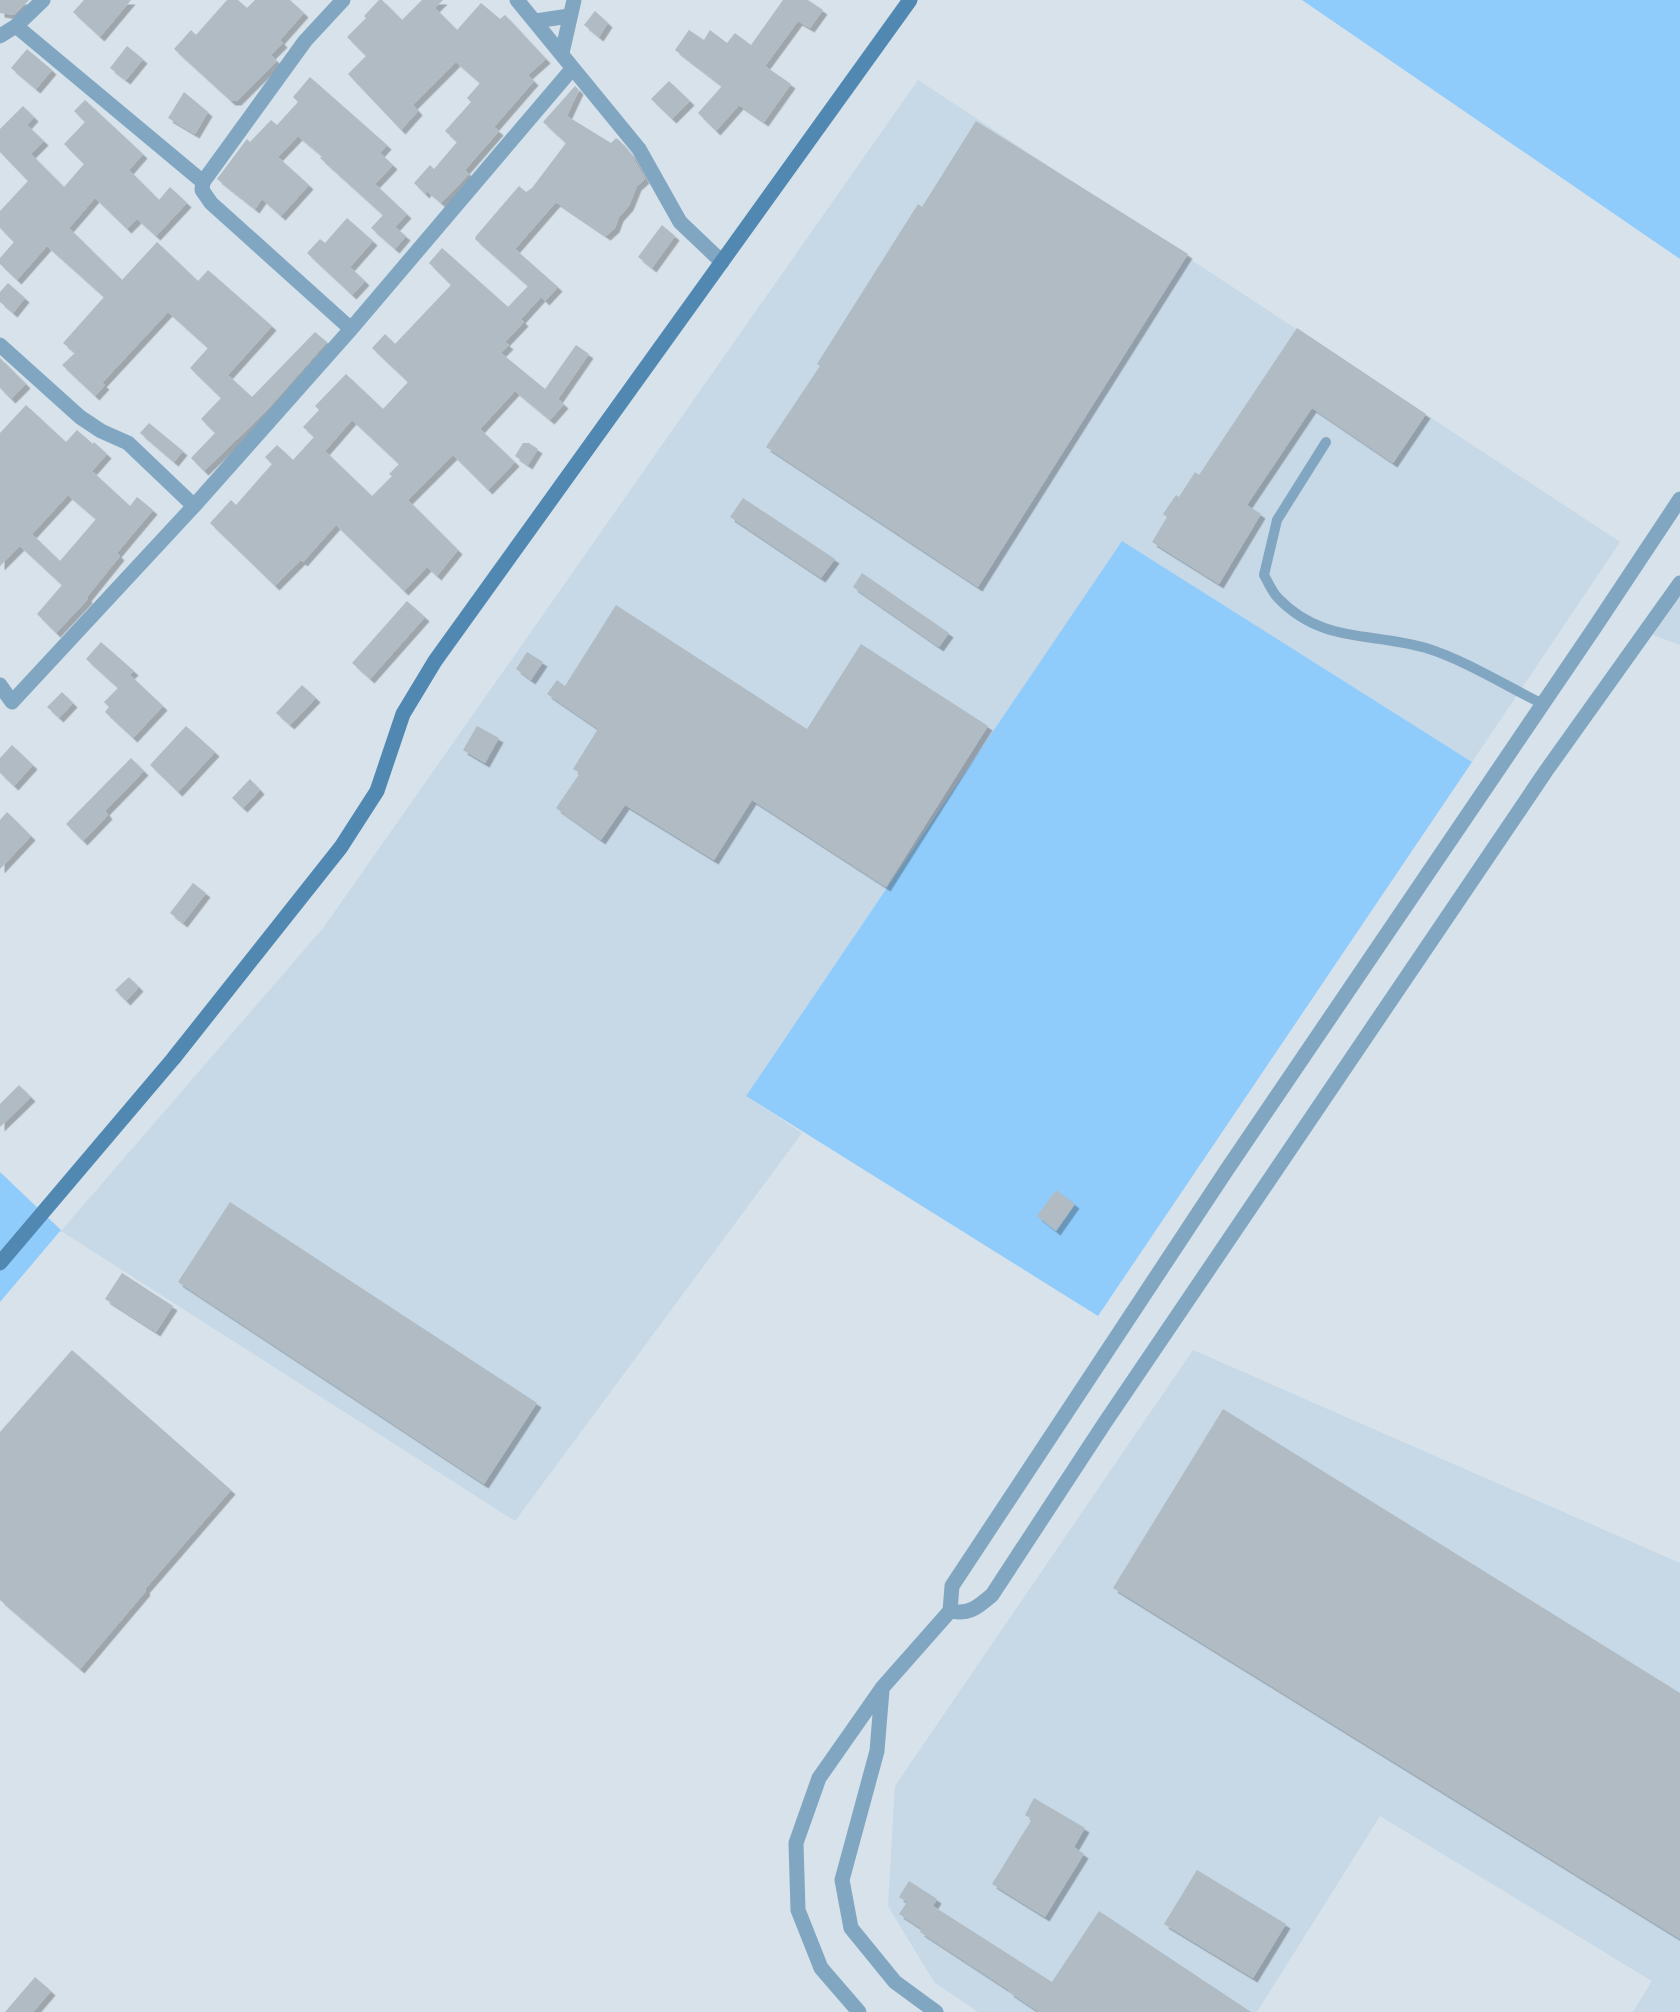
<svg xmlns="http://www.w3.org/2000/svg" width="1680" height="2012" font-family="Lato,sans-serif">
<defs>
<filter id="shadow"><feDropShadow dx="4.5" dy="4.5" stdDeviation="0" flood-color="#0004"/></filter>
</defs>
<rect width="100%" height="100%" fill="#d7e2eb"/>
<path fill="#c7d8e6" d="M918 80 1620 542 1472 762 1122 542 746 1096 802 1133 515 1521 61 1231 324 927Z
M1680 590V645L1653 635Z
M1193 1350 1680 1563V2012H1633L1652 1981 1380 1816 1257 2012H978L934 1982 888 1906 895 1786Z"/>
<path fill="#90ccfb" d="M1302 0H1680V259Z
M1122 541 1472 762 1098 1316 746 1096Z
M0 1172 61 1230 0 1302Z"/>
<path fill="#b0bbc3" fill-rule="evenodd" filter="url(#shadow)" d="M0 0H29L14 15 0 13Z
M84 0H131L100 37 73 12Z
M227 0H238L247 8 255 0H290L304 13 280 40 283 43 271 55 277 61 237 101H231L174 49 191 30 196 35Z
M379 0H382L402 20 422 0H443L435 8 457 30 481 3 500 19 505 15 546 59 528 75 534 81 494 127 499 131 465 170 469 174 441 203 427 191 425 194 414 183 430 165 434 169 457 142 445 131 471 102 467 98 480 83 456 62 413 105 418 111 401 130 348 74 366 56 347 37 366 18 364 16Z
M783 0H808L823 10 810 28 798 21 765 66 791 84 764 122 739 105 716 131 698 113 722 86 675 50 689 30 704 40 710 30 727 43 735 33 751 45Z
M595 11 608 23 599 37 584 25Z
M127 46 143 59 126 80 110 68Z
M27 49 52 70 36 89 11 68Z
M310 77 387 145 380 153 393 165 375 184 407 214 395 227 406 236 395 249 371 228 383 215 320 158 322 156 298 136 278 157 309 185 281 216 262 199 255 209 217 179 247 139 250 142 271 120 277 125 298 102 293 97Z
M669 81 690 101 672 119 651 99Z
M575 86 579 90 567 116 611 143 616 138 620 141 631 154 645 179 637 186 629 206 619 217 615 228 606 236 556 202 515 249 558 287 545 301 541 297 521 319 524 322 505 342 509 345 501 353 545 389 576 345 589 354 558 399 564 404 550 420 515 391 480 429 515 462 488 490 453 455 408 500 458 550 437 576 427 567 404 591 336 525 303 562 301 560 275 586 210 523 231 500 236 505 272 464 265 457 277 445 293 460 314 437 303 427 319 410 315 406 346 374 383 409 408 382 372 348 385 334 395 344 451 285 429 263 442 248 508 307 528 286 475 239 476 236 519 186 526 192 532 188 566 143 543 122ZM352 420 399 464 389 474 392 476 372 496 325 451Z
M184 92 208 112 195 134 168 118Z
M85 100 143 154 129 170 159 200 170 187 187 203 156 236 137 219 127 229 95 198 69 228 122 280 157 242 198 281 208 270 272 326 228 375 252 397 315 332 327 342 266 411 204 471 191 458 215 433 201 419 221 398 190 368 208 348 168 312 102 383 105 385 95 396 62 365 75 353 63 343 104 297 47 246 17 280 0 264V258L14 242 0 228V211L28 181 0 152V129L23 106 34 117 27 125 44 141 31 154 64 187 84 164 64 144 85 122 74 111Z
M976 121 1188 254 978 587 766 447 820 366 817 364 918 204 922 207Z
M347 218 373 241 350 267 365 281 352 295 307 253 320 239 325 243Z
M662 225 675 236 652 268 638 257Z
M8 283 25 298 13 313 0 302V292Z
M1297 328 1426 414 1393 463 1312 408 1247 505 1261 514 1219 584 1152 542 1167 517 1163 514 1176 495 1179 497 1195 472 1199 475Z
M0 358 26 384 11 399 0 388Z
M26 405 66 442 77 430 93 444 94 442 107 454 92 471 130 506 137 497 153 510 117 553 120 556 87 597 88 599 56 633 37 614 62 585 20 546 0 566V433ZM68 495 96 519 60 561 32 534Z
M149 423 183 451 174 462 140 433Z
M523 443H529L538 449 528 465 515 456Z
M743 498 835 559 821 578 730 517Z
M862 573 949 633 939 647 853 587Z
M407 601 425 617 370 679 352 663Z
M616 605 807 729 861 644 988 726 886 887 752 800 714 860 625 805 601 840 556 808 580 773 573 769 598 729 547 694 557 680 565 686Z
M101 642 134 671 130 675 163 706 133 738 105 712 109 707 104 702 118 688 86 659Z
M527 652 543 662 531 680 516 669Z
M302 685 316 698 290 725 276 713Z
M62 692 73 703 59 718 47 707Z
M186 726 215 752 178 792 150 765Z
M477 726 499 738 485 763 463 750Z
M12 745 33 765 14 786 0 773V758Z
M131 758 144 771 105 811 108 815 83 841 66 824Z
M250 779 260 790 243 808 232 798Z
M7 812 31 836 0 869V820Z
M193 883 206 893 183 923 170 913Z
M129 977 139 987 126 1001 115 990Z
M19 1085 31 1097 0 1127V1104Z
M1056 1190 1075 1204 1056 1231 1037 1216Z
M230 1202 537 1403 484 1484 178 1282Z
M122 1273 173 1306 156 1332 105 1299Z
M72 1350 231 1490 145 1589 146 1591 80 1669 0 1600V1432Z
M1223 1409 1680 1693V1939L1113 1588Z
M1034 1798 1085 1828 1074 1847 1084 1854 1045 1917 992 1884 1032 1819 1025 1815Z
M1197 1870 1286 1924 1253 1978 1164 1924Z
M909 1881 937 1899 933 1906 1052 1982 1099 1911 1251 2012H1039L1009 1992 1010 1991 920 1932 922 1929 899 1914 907 1902 899 1897Z
M35 1977 51 1991 33 2012H5Z"/>
<g fill="none" stroke-linecap="round" stroke-linejoin="round">
<path stroke="#81a6c2" stroke-width="10" d="M1326 442 1277 520 1264 575C1268 582 1272 592 1278 598 1322 644 1372 632 1426 648 1465 660 1506 686 1543 704"/>
<path stroke="#81a6c2" stroke-width="15" d="M343 0 305 41 203 182 202 190 211 203 351 329
M517 0 639 149 680 222 722 262
M536 21 569 16
M16 26 203 182
M0 36 16 26 43 0
M562 53 574 0
M0 345 80 417 101 431 128 443 194 506
M0 685 12 702 194 506 351 329 572 69
M950 1611C969 1615 978 1607 992 1595L1104 1424 1546 771 1680 583
M882 1690 877 1751 842 1880 851 1928 895 1982 936 2012
M859 2012 821 1968 798 1910 796 1843 819 1778 882 1688 950 1611 952 1586 1226 1171 1595 627 1680 499"/>
<path stroke="#5088b2" stroke-width="15" d="M0 1263 173 1059 341 847 377 791 403 714 435 661 910 0"/>
</g>
</svg>
